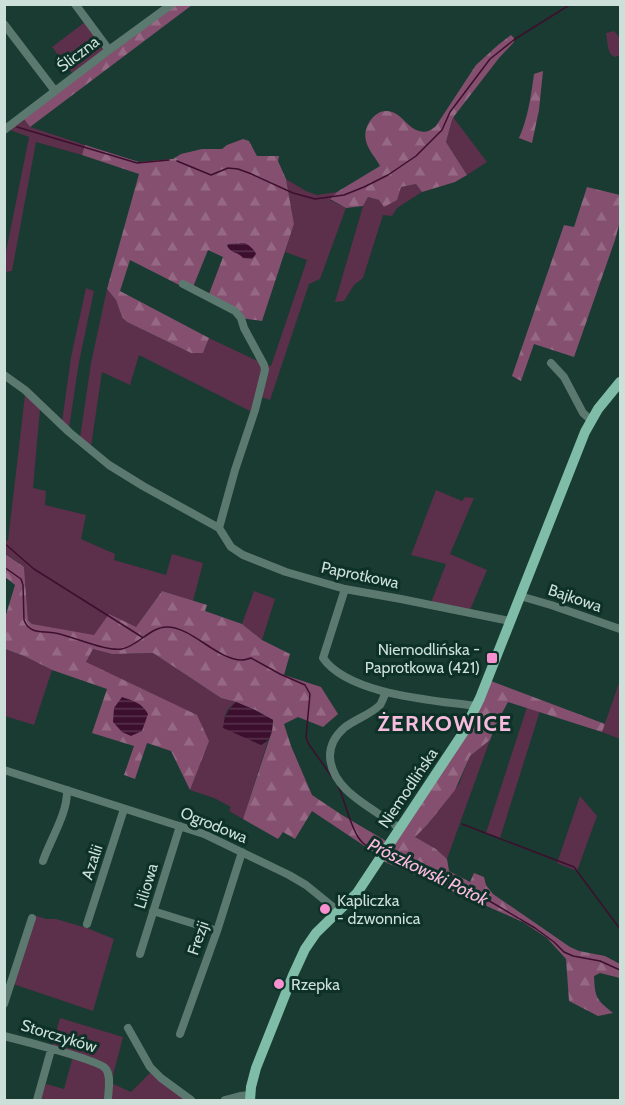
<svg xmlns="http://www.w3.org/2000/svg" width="625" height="1105" font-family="Cabin,sans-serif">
<defs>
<pattern id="forest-firs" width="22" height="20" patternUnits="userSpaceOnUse" patternTransform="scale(1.5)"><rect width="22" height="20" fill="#855070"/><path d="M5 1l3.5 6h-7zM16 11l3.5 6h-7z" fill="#956984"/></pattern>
<pattern id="water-rules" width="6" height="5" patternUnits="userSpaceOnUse" patternTransform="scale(1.5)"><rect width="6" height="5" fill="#3d0f2e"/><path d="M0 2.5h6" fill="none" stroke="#58324c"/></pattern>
</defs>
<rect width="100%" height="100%" fill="#193b31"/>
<path fill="#5c2f4b" d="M85 22 106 50 73 74 52 47Z
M614 31 620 38V55L615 57C606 53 608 41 606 33Z
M453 117 487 162 467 175 446 142Z
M24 119 30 127 85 145 82 155 36 142 12 271 5 272V257L29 137 10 130Z
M286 179 306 191 317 195 337 192 330 200 346 208 320 279 309 284 270 400 259 396 254 413 139 355 130 385 102 372 91 446 80 438 91 363 107 289 116 300 122 317 127 322 191 353H203L209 338 264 364 271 366 307 260 285 252 294 224Z
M416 184 422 192 397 208 392 216 383 215 363 278 354 285 344 301 335 302 363 206 368 197 379 200 401 187Z
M86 288 94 291 79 362 69 428 62 422 71 357Z
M25 395 40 409 33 488 46 491 45 505 86 515 81 539 115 554 114 560 166 575 172 554 203 563 193 601 162 591 136 627 94 636 42 626 32 624 28 620 24 567 5 553 4 539 8 541Z
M436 490 462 501 465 497 474 498 450 554 487 570 470 610 430 605 446 564 411 555Z
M254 591 275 599 262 640 242 624Z
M4 649 24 656 52 670 34 725 5 716Z
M93 649 112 654 153 653 221 698 236 702 228 709 224 718 244 737 261 745 268 741 243 819 229 811 231 807 214 798 190 790 208 741 86 662Z
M620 680V739L602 732Z
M527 707 540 711 500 838 486 833Z
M490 740 447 859 436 849 414 837 427 825 459 784 470 756Z
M580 796 597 816 577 871 557 863Z
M31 914 46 919H56L87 928 114 939 93 1011 10 983Z
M60 1018 123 1037 111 1083 131 1092 153 1070 191 1100H40L46 1084 64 1089 73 1056 51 1050Z"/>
<path fill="url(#forest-firs)" d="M176 5H192L30 127 24 119 37 108Z
M511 35 514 38V42L499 58 455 115 452 120 446 142 467 175 455 182 422 192 416 184 401 187 397 200 384 207 379 200 368 197 363 206 346 208 330 199 337 192 380 166C376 158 368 150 366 141 362 127 376 106 392 112 402 115 408 128 419 131 426 133 430 131 436 126L476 65 498 45Z
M543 71 539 110 532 143 519 138C528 118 531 96 534 74Z
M243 139 249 141 257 156H279L278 161 286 179 294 224 262 321 241 318 209 294 223 257 208 250 193 287V292L130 260 120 291 209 338 203 353H191L127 322 122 317 116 300 107 289 139 174 82 155 85 145 139 162 173 159 181 154 202 149H222L227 145Z
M587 187 620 195V221L615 240 574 357 534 344 521 381 512 376 564 225 574 227Z
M4 553 24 567 28 620 32 624 94 635 109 614 136 627 162 591 207 605 205 611 242 624 262 640 290 654 284 675 321 687 338 714 323 727 298 717 284 724 291 746 312 795 342 815 386 841 378 855 312 811 295 839 283 832 278 839 243 819 272 731 273 720 255 710 236 702 221 698 153 653 112 654 93 649 86 662 197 715 209 741 190 790 171 751 147 743 135 779 124 775 134 746 92 733 107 689 52 670 24 656 5 649V618L15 585 5 577Z
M491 681 605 724 602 732 508 702 496 724 490 740 470 756 455 790 427 825 415 837 436 849 447 859 449 871 470 882 474 873 484 877 486 885 493 894 570 947 579 951 605 956 620 964V978L600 973 594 976C595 998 596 999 613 1013L598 1016 569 1001 566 959 547 938 523 922 383 861Z"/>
<path fill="url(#water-rules)" d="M244 243C248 244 255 250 256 254L252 259 243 258C239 252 229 253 227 245L229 244Z
M122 697C134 701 142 703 148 714L142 731 131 736 122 732 113 722 114 708Z
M236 702 255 710 273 720C272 732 272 739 261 745L223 728C224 716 228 710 236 702Z"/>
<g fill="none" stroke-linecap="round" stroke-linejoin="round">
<path stroke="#3d0f2e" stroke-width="1.5" d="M17 127 137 163 169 160
M177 161 211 175 228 168 238 169 249 173 293 193 315 199 344 195 364 187 388 175 416 156 442 130 450 112 490 59 515 39 571 4
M4 543 34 569 142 637
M4 567 21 579 23 585 24 620C26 625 28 628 33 630 39 633 48 631 55 633 72 636 106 652 122 649 138 646 150 627 167 627 192 627 217 660 242 660 245 660 248 659 251 658L280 674 305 685 310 694 306 737 308 743 332 777
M338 786C345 800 352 834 363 843 367 847 375 850 380 852
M462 824 574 867 620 929
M388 854 421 868 435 876 481 896 535 928 554 942 564 952 573 956 600 961 620 970"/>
<path stroke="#5c796f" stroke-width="8" d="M75 4 109 50
M4 24 55 91
M4 130 109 50 172 4
M183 284 235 311 241 318 244 328 264 365 265 370 255 410 235 470 219 528
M551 363 564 377 583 413 591 420
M4 375 25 390 69 432 109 465 143 486 219 528 231 547 243 555 286 572 345 589 401 599 510 621
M345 589 323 658C349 695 433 700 476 706
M520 596 551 605 620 629
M386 692C384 696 382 702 380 705 370 715 355 719 344 728 335 736 330 744 330 756 331 792 376 809 399 828
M4 770 204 834 289 875 306 885 338 911
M43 861C50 840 68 813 67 790
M153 911 217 931
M87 924 124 809
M140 954 180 826
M4 1004 32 918
M128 1028 150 1067 161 1078 191 1100
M180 1034 217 931 242 852
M4 1036C20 1040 98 1060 105 1068 112 1075 108 1091 108 1100
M37 1100 51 1050
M225 1100 240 1096 250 1095"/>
<path stroke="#80bda9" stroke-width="10" d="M250 1100 251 1087 256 1068 293 975 305 949 316 933 357 893 463 733 480 698 585 432 598 409 620 382"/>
</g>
<g fill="#f690cf" stroke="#0d3127" stroke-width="2">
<rect x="486" y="652" width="12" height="12" rx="3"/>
<circle cx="325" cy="909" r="6"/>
<circle cx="279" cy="984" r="6"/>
</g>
<g text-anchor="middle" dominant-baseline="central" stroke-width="6" stroke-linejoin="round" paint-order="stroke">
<g font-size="16" fill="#ccdfd8" stroke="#0d3127">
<text transform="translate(78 54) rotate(-37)">Śliczna</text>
<text transform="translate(360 575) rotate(12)">Paprotkowa</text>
<text transform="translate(575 598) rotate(19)">Bajkowa</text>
<text transform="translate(408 788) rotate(-56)">Niemodlińska</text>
<text transform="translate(214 825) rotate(22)">Ogrodowa</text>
<text transform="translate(92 862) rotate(-72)">Azalii</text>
<text transform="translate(146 886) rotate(-73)">Liliowa</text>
<text transform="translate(198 938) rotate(-71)">Frezji</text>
<text transform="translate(59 1036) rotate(17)">Storczyków</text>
</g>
<g font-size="16" fill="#ccdfd8" stroke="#0d3127" text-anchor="start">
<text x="480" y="649" text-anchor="end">Niemodlińska -<tspan x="480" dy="18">Paprotkowa (421)</tspan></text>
<text x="337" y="900">Kapliczka<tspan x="337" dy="18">- dzwonnica</tspan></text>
<text x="291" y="984">Rzepka</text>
</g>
<g font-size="18" font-style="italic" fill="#fcbae1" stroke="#0d3127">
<text transform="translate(428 872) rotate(26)">Prószkowski Potok</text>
</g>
<g font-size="22" font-weight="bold" letter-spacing="1.5" fill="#f7bcde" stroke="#0d3127">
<text x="445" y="723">ŻERKOWICE</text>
</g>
</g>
<rect width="625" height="1105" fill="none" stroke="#ccdfd8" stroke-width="12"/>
</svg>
